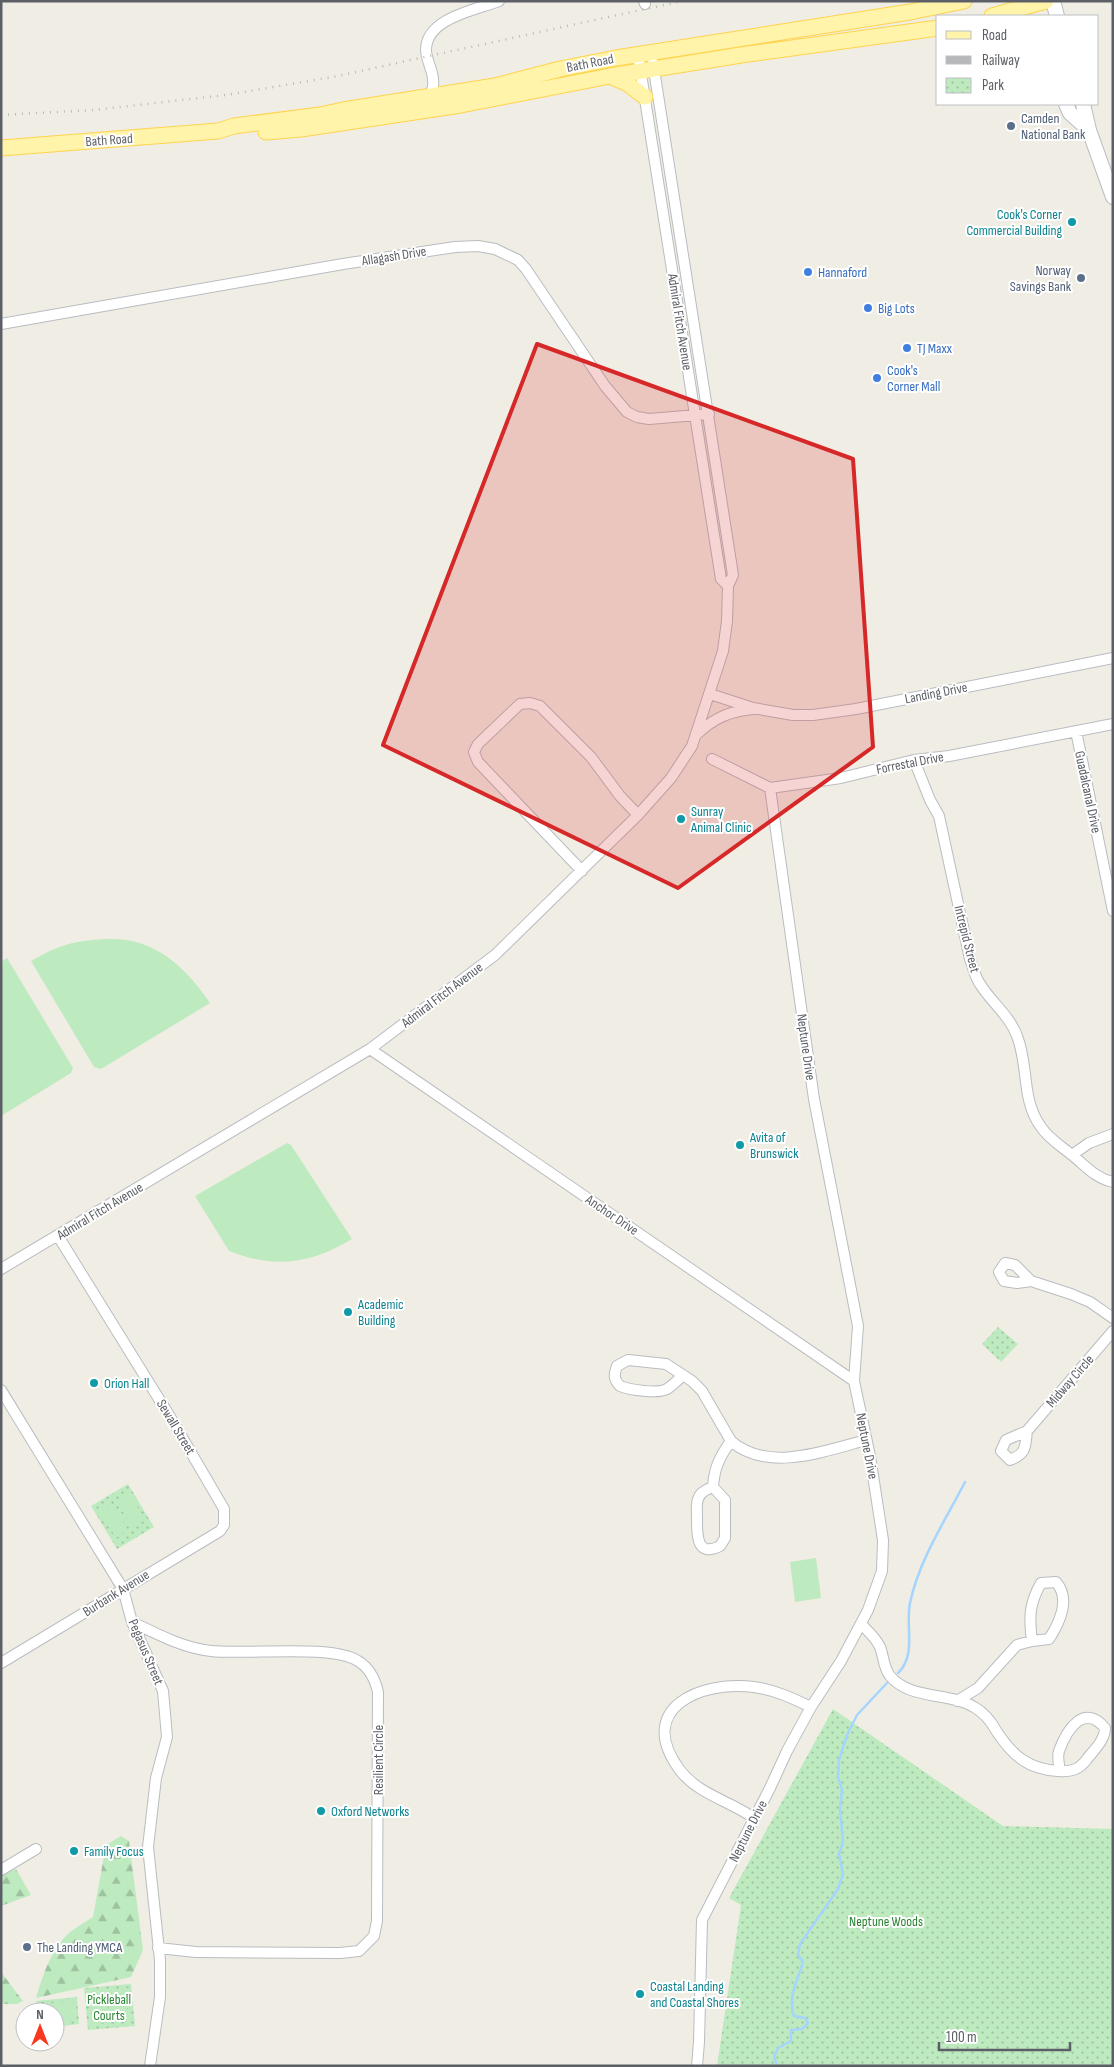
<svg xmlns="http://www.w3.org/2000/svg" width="1114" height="2067" font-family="'Sofia Sans Condensed',sans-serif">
<defs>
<pattern id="forest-firs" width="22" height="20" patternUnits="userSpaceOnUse" patternTransform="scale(1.25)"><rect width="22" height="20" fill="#beeabf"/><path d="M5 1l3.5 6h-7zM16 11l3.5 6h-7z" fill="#9ec19f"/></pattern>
<pattern id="park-dots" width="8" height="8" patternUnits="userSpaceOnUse" patternTransform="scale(1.25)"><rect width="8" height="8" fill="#beeabf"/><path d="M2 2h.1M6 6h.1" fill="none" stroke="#9ec19f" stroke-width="1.8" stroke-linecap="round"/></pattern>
</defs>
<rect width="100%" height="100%" fill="#f0eee4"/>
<path fill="url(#forest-firs)" d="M121 1836 129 1841 143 1950 131 1977 36 1998C43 1975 51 1949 70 1932 77 1927 85 1922 93 1917L106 1845Z
M16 1869 31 1895 1 1906V1875Z
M1 1972 23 2001 17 2004H1Z"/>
<path fill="url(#park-dots)" d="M998 1327 1018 1344 1001 1362 982 1344Z
M128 1484 154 1527 117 1549 91 1506Z
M833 1709 1003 1826 1113 1829V2066H717L741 1905 729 1898Z
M131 1984 135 2026 88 2030 84 1988Z
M77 1997 79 2024 55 2027V2012H37L36 2001Z"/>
<path fill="#beeabf" d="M105 939C114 939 123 939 132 941 167 949 191 975 210 1003L101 1069 94 1067 31 961C59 945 73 941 105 939Z
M7 958 73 1068 71 1073 1 1116V962Z
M287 1143 291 1145 352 1239C311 1264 274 1269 229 1251L195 1196Z
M129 1493 145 1520 133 1528 116 1501Z
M112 1504 128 1530 116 1538 100 1511Z
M816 1558 821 1598 795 1602 790 1562Z
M129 1988V1996L112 1997 111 1990Z
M106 1990V1998L89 2000 88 1992Z
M130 2000V2008L113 2009 112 2001Z
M74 2001 75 2021 55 2022V2012H41L40 2004Z
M107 2002 108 2010 90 2012 89 2004Z
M131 2012 132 2020 114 2021V2013Z
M108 2014 109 2022 91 2024 90 2016Z"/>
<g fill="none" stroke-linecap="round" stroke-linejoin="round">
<path stroke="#a5d5ff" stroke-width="2.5" d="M898 1673C917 1655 905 1626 910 1603 919 1560 945 1521 965 1482
M777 2066 774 2057 778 2048 791 2041V2030L802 2029 808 2023 805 2018 794 2016C787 1998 798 1980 803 1962L798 1955 800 1944 838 1889 843 1874 839 1854 843 1842 840 1809 842 1790 838 1777 839 1760 847 1735 857 1715 887 1683"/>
<defs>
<path id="minor" d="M644 1 645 4
M638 55 721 579 728 586
M430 96C432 91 434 85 433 80 433 70 426 60 426 50 426 18 476 10 499 1
M1 324 343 264 455 247 478 246 495 249 518 260 526 269 605 386 627 412 637 417 649 419 709 414
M710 694 753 708 793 715H813L856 709 1113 658
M1076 731 1113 911
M697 734C714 718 730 711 753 709
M712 759 770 788 841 778 914 760 949 756 1113 724
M914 760 930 800 939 816 970 959C973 967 975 977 980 984 991 1002 1010 1016 1017 1036 1029 1066 1021 1100 1041 1127 1049 1139 1061 1146 1072 1155 1086 1166 1095 1178 1113 1182
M582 871 478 762 474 752 478 744 520 704 530 703 540 706 591 757 620 796 638 815
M370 1049 854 1381
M1072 1155 1089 1143 1113 1134
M1 1269 370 1049 495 955 638 815 671 778 692 746 723 651 727 621 728 586 733 575 653 63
M1031 1281 1015 1265 1005 1263 999 1272 1004 1281 1017 1283 1031 1281 1071 1294 1090 1302 1113 1318
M682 1376C678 1380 673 1385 667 1389 658 1394 630 1390 620 1386 613 1379 614 1374 617 1366L628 1360 666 1364 692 1381 702 1391 731 1441
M1 1390 123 1589 132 1622 163 1691 167 1737 156 1778 148 1847 160 1960V1997L150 2066
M1027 1431C1025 1447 1027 1453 1010 1460L1001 1451 1006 1440 1027 1431 1113 1331
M713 1487C707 1489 700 1492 698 1499 696 1504 697 1513 697 1519 697 1534 696 1558 720 1546L725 1538V1500L713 1487C714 1468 720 1456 731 1441 767 1473 825 1451 866 1440
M132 1622C157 1634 183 1648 211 1651 246 1655 332 1644 358 1661 370 1668 375 1679 378 1692L377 1921 374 1936 359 1951 340 1953 196 1952 158 1948
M861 1624C868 1631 876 1638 880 1647 884 1657 883 1667 890 1676 910 1700 949 1692 974 1707 985 1713 991 1721 997 1732 1013 1756 1028 1769 1058 1771 1071 1772 1079 1770 1087 1759 1094 1750 1105 1740 1105 1728 1084 1703 1067 1729 1059 1751 1057 1757 1059 1765 1060 1771
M1 1663 220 1531 224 1525V1509L172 1420 58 1236
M957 1701 978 1688 1017 1645 1032 1641C1029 1618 1029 1604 1041 1583L1056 1582C1071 1599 1060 1622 1049 1639L1032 1641
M754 1818C730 1801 697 1794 679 1769 635 1708 701 1680 754 1687 775 1690 792 1698 811 1707
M1 1870 36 1849
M697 2066 699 2042 702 1920 770 1788 787 1751 811 1707 841 1661 868 1610 882 1571 883 1540 870 1456 854 1381 858 1326 814 1099 770 788"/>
<path id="secondary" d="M1053 1 1057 16
M1066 104 1070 113 1089 130
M1083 104 1089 130 1113 197"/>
<path id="primary" d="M992 16 1046 1
M610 76 628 84 645 97
M266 132 301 129 461 105 610 76 741 55 938 28
M1 148 218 131 234 126 320 115 343 110 495 86 560 69 616 58 910 12 964 1"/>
</defs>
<use href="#minor" stroke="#b9bcc1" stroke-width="12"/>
<use href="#secondary" stroke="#b9bdc3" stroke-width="16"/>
<use href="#primary" stroke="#ffd34e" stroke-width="17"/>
<use href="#minor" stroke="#fff" stroke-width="10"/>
<use href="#secondary" stroke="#fff" stroke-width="14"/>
<use href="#primary" stroke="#fff4aa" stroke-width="15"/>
<path stroke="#b7b8b9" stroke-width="2.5" stroke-dasharray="1 6" stroke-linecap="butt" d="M1 115 94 110 226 95 333 77 682 1"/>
</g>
<path fill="#d62828" fill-opacity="0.2" stroke="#d62828" stroke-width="4" stroke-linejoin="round" d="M537 344 853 459 873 747 678 888 383 745Z"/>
<g fill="#5c6f8a" stroke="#fff" stroke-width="2">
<circle cx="1011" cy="126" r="5"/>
<circle cx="1081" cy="278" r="5"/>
<circle cx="27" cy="1947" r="5"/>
</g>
<g fill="#0f9aa8" stroke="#fff" stroke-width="2">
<circle cx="1072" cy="222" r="5"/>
<circle cx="681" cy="819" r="5"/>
<circle cx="740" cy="1145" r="5"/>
<circle cx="348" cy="1312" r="5"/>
<circle cx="94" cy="1383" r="5"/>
<circle cx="321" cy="1811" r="5"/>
<circle cx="74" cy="1851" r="5"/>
<circle cx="640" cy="1994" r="5"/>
</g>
<g fill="#3f7fe0" stroke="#fff" stroke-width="2">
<circle cx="808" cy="272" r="5"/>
<circle cx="868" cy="308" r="5"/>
<circle cx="907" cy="348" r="5"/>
<circle cx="877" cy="378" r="5"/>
</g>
<g text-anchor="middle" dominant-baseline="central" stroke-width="4" stroke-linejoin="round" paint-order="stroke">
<g font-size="14" fill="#5c6066" stroke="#fff">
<text transform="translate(590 63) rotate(-11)">Bath Road</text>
<text transform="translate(109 140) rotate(-4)">Bath Road</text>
<text transform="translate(394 256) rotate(-9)">Allagash Drive</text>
<text transform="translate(680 322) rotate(81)">Admiral Fitch Avenue</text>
<text transform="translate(936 693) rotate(-11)">Landing Drive</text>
<text transform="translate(910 763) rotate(-11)">Forrestal Drive</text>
<text transform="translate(1088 792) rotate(78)">Guadalcanal Drive</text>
<text transform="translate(967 939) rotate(76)">Intrepid Street</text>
<text transform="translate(442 995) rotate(-37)">Admiral Fitch Avenue</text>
<text transform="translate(806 1047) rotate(82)">Neptune Drive</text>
<text transform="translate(100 1211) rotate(-31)">Admiral Fitch Avenue</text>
<text transform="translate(612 1215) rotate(34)">Anchor Drive</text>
<text transform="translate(1070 1381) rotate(-49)">Midway Circle</text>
<text transform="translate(176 1427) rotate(59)">Sewall Street</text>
<text transform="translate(867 1446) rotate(79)">Neptune Drive</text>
<text transform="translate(116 1593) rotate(-32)">Burbank Avenue</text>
<text transform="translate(146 1652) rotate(67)">Pegasus Street</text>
<text transform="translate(378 1760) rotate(-90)">Resilient Circle</text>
<text transform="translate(748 1831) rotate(-63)">Neptune Drive</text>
</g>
<g font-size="14" fill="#4e5e75" stroke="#fff" text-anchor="start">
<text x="1021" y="118">Camden<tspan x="1021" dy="16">National Bank</tspan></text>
<text x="1071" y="270" text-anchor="end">Norway<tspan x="1071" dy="16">Savings Bank</tspan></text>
<text x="37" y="1947">The Landing YMCA</text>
</g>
<g font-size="14" fill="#0d838f" stroke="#fff" text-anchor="start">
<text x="1062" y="214" text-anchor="end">Cook's Corner<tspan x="1062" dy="16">Commercial Building</tspan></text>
<text x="691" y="811">Sunray<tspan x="691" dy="16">Animal Clinic</tspan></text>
<text x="750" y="1137">Avita of<tspan x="750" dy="16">Brunswick</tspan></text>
<text x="358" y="1304">Academic<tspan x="358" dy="16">Building</tspan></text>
<text x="104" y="1383">Orion Hall</text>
<text x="331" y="1811">Oxford Networks</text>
<text x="84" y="1851">Family Focus</text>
<text x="650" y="1986">Coastal Landing<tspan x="650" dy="16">and Coastal Shores</tspan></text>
</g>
<g font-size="14" fill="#366cbe" stroke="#fff" text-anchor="start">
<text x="818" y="272">Hannaford</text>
<text x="878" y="308">Big Lots</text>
<text x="917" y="348">TJ Maxx</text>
<text x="887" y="370">Cook's<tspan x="887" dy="16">Corner Mall</tspan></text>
</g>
<g font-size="14" fill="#2c8533" stroke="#fff">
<text x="886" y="1921">Neptune Woods</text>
<text x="109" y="1999">Pickleball<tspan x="109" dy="16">Courts</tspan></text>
</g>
</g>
<rect width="1114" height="2067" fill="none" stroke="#5c6066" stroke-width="5"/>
<rect x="936" y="15" width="162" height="90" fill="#ffffff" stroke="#bebfc2"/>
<rect x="946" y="31" width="25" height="8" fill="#fff4aa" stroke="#bebfc2"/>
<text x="982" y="40" font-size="15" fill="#5c6066">Road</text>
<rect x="946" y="56" width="25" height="8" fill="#b7b8b9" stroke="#bebfc2"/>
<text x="982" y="65" font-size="15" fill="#5c6066">Railway</text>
<rect x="946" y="78" width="25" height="15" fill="url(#park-dots)" stroke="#bebfc2"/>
<text x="982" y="90" font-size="15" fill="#5c6066">Park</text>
<g transform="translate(40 2027)"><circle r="24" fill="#ffffff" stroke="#bebfc2"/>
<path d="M0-4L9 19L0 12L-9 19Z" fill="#fa371f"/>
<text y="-8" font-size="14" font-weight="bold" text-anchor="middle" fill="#5c6066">N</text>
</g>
<path d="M939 2042v8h131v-8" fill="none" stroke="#5c6066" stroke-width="2.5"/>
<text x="946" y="2042" font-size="15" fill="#5c6066" stroke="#ffffff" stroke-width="4" paint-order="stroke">100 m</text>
</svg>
